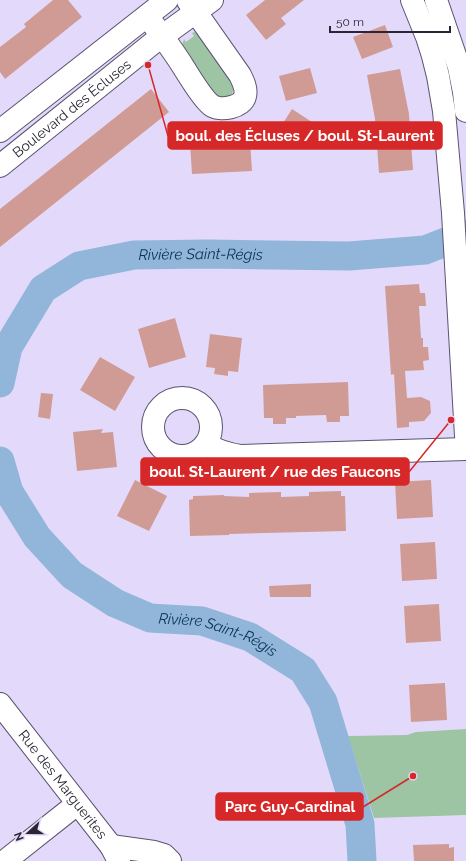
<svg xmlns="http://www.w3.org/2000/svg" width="466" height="861" font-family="Raleway,sans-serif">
<rect width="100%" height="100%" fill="#e3dafb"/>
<path fill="#9dc4a3" d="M194 32 198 33 233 83C235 98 227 99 215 97L182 45 184 39 186 42 194 36 192 33Z
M466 729V815L374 818 348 736 407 735 416 732Z"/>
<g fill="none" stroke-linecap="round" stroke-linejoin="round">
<g stroke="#91b6d9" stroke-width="29">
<path id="s1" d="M0 383 8 347 43 289 79 266 134 255 207 254 349 256 425 250 466 234"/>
<path id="s2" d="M0 461 9 492 37 537 72 575 115 603 150 618 202 621 250 637 303 670 323 702 360 824 362 861"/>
</g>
</g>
<path fill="#d09b94" d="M53 0H68L82 17 5 79 0 72V47L26 27 24 24Z
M265 0H304L281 18 286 24 266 40 246 15Z
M385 25 393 47 362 59 353 37Z
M310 68 317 93 286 101 279 76Z
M400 69 409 114 413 170 379 173 375 119 367 75Z
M151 89 169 112 0 247V209Z
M292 109 318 126 305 148 278 131Z
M250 140 252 171 192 174 190 143Z
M419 284 420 293H425L426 306H419L421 338H423V347H428L429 360 423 361 424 370 405 371 407 398 421 397 430 401 431 413 424 421 409 422V427L397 428 394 374 391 375 385 286Z
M175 318 186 357 149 368 138 329Z
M210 334 242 338 238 372 228 371V376L214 374 215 368 206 367Z
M100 357 135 377 115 411 80 390Z
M348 382 349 416H340V422H327L326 415 296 416V418H286V424H273V418H264L263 385Z
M41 393 53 394 50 419 38 417Z
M103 429 101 433 113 432 117 467 77 471 73 432Z
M135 480 167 496 149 531 117 516Z
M431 480 433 517 397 519 395 482Z
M341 491V496H345L346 531 229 534V535L190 536 189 500 193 499V496L224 495V496L249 497V493L281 492V497L309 496V492Z
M435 542 437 579 402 581 400 544Z
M311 584V597H270L269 586Z
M439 604 441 641 406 643 404 606Z
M445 683 447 720 411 722 409 685Z
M449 844V848L454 847V861H414L413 845Z"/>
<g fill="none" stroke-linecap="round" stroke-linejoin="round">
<defs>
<g id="minor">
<path d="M412 0 427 37 433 56 438 76 444 111 453 213 466 436"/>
<path d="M436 0 459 67 464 92 466 111"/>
<path d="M147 16C160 33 173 50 184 68 191 79 202 98 211 105 220 112 243 107 245 96 247 89 243 81 240 75L188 1"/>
<path d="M0 131 167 0"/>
<path id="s3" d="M0 166 153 43 212 0"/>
<circle cx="182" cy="427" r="29"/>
<path d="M206 444C217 451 228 454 241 456L466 449"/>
<path id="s4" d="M0 704 111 846"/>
<path d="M5 861 77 804"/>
<path d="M119 861 111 846 154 852 164 855 170 861"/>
</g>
</defs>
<use href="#minor" stroke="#5b536f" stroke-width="24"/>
<use href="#minor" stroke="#fff" stroke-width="22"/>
</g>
<g text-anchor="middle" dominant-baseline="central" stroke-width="3" stroke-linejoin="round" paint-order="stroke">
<g font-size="14" fill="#292532" stroke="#e3dafb">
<text stroke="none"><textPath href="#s3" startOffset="92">Boulevard des Écluses</textPath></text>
<text stroke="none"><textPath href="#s4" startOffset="102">Rue des Marguerites</textPath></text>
</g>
<g font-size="15" font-style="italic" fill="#083456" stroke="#e3dafb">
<text stroke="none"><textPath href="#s1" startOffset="270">Rivière Saint-Régis</textPath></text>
<text stroke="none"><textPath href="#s2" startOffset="297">Rivière Saint-Régis</textPath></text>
</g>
</g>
<path fill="none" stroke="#d62828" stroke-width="1.5" d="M148 65L168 136M451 420L409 472M413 776L363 807"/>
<g fill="#d62828" stroke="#e3dafb" stroke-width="1.5">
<circle cx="148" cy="65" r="4"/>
<circle cx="451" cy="420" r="4"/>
<circle cx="413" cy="776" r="4"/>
</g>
<g fill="#d62828" stroke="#d62828" stroke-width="1.5">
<rect x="168" y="122" width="274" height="27" rx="4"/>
<rect x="141" y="458" width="268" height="27" rx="4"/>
<rect x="216" y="793" width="147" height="27" rx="4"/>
</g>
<g font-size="15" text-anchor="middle" font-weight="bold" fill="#fff">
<text x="305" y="141">boul. des Écluses / boul. St-Laurent</text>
<text x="275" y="477">boul. St-Laurent / rue des Faucons</text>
<text x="290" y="812">Parc Guy-Cardinal</text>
</g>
<g transform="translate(28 833) rotate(249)" stroke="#e3dafb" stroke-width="3" paint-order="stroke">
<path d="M0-3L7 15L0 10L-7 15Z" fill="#292532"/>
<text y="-6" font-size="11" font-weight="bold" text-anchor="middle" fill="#292532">N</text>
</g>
<path d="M330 26v6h120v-6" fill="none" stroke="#292532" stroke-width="2"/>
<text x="336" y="26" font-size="12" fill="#292532" stroke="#e3dafb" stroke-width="3" paint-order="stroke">50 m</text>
</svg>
